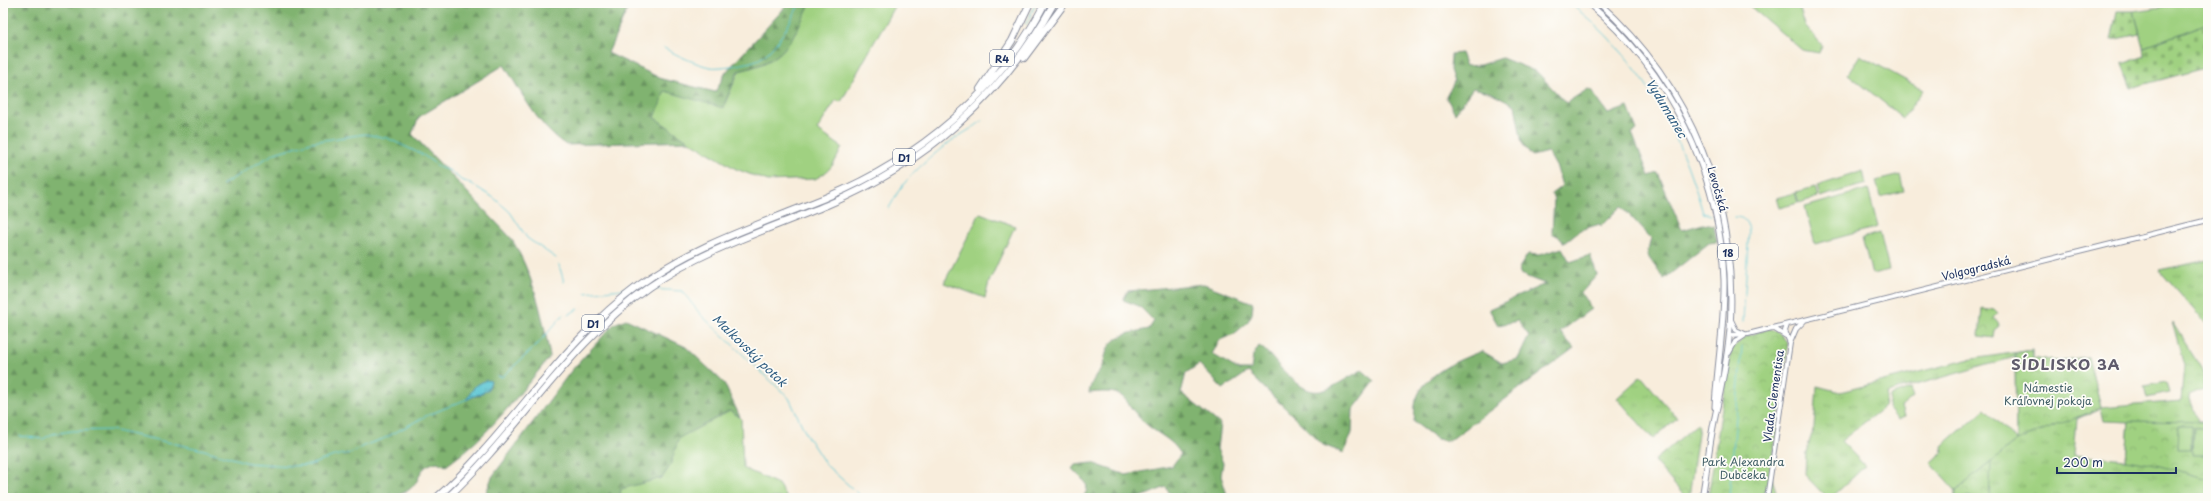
<svg xmlns="http://www.w3.org/2000/svg" width="2211" height="501" font-family="'Playpen Sans',sans-serif">
<defs>
<pattern id="grass-tufts" width="24" height="20" patternUnits="userSpaceOnUse"><rect width="24" height="20" fill="#a0d181"/><path d="M3 7l-1-3M5 7V3M7 7l1-3M15 17l-1-3M17 17v-4M19 17l1-3" fill="none" stroke="#89b472"/></pattern>
<pattern id="forest-firs" width="22" height="20" patternUnits="userSpaceOnUse"><rect width="22" height="20" fill="#80b36f"/><path d="M5 1l3.5 6h-7zM16 11l3.5 6h-7z" fill="#68925e"/></pattern>
<pattern id="cemetery-stones" width="16" height="16" patternUnits="userSpaceOnUse"><rect width="16" height="16" fill="#a0d181"/><path d="M2 7V4a2 2 0 0 1 4 0v3zM10 15v-3a2 2 0 0 1 4 0v3z" fill="#89b472"/></pattern>
<pattern id="park-crowns" width="20" height="18" patternUnits="userSpaceOnUse"><rect width="20" height="18" fill="#a0d181"/><path d="M2 6a3 3 0 1 1 6 0M12 15a3 3 0 1 1 6 0" fill="none" stroke="#89b472"/></pattern>
<pattern id="water-ripples" width="26" height="14" patternUnits="userSpaceOnUse"><rect width="26" height="14" fill="#5bc6d4"/><path d="M2 4q2-2 4 0t4 0M15 11q2-2 4 0t4 0" fill="none" stroke="#4aa1af"/></pattern>
</defs>
<rect width="100%" height="100%" fill="#fdfcf7"/>
<filter id="ink" filterUnits="userSpaceOnUse"><feTurbulence type="fractalNoise" baseFrequency=".025" numOctaves="2"/><feDisplacementMap in="SourceGraphic" scale="8" xChannelSelector="R" yChannelSelector="G"/><feConvolveMatrix kernelMatrix="1 2 1 2 8 2 1 2 1" color-interpolation-filters="sRGB"/></filter>
<filter id="wash" filterUnits="userSpaceOnUse"><feTurbulence type="fractalNoise" baseFrequency=".012" numOctaves="4" result="noise"/><feDisplacementMap in="SourceGraphic" scale="16" xChannelSelector="R" yChannelSelector="G"/><feGaussianBlur stdDeviation="0.9" result="paint"/><feColorMatrix in="noise" values="0 0 0 0 0 0 0 0 0 0 0 0 0 0 0 0 0 1.4 0 .05"/><feComposite in="paint" operator="in"/></filter>
<g filter="url(#wash)">
<rect width="100%" height="100%" fill="#f8eddc"/>
<path fill="url(#grass-tufts)" stroke="#5e8070" fill-rule="evenodd" d="M2208 260V326L2159 270Z
M2172 322 2204 373 2203 390 2189 396 2198 421H2208V497L1956 498V491L2016 441 2015 357 1887 393 1884 407 1841 441 1865 466 1831 498H1827L1805 475 1806 452 1814 428 1817 386 1840 392 1966 360 2032 350V357L2056 361 2088 357 2101 408 2181 401 2184 366ZM2101 408 2104 421 2129 422 2126 460 2074 455 2077 419Z
M1641 376 1677 418 1653 439 1617 398Z"/>
<path fill="url(#forest-firs)" stroke="#4e7166" d="M3 3H630L608 53 662 79 715 92 726 72 789 3H811C789 43 788 60 738 71L723 108 655 118 689 141 566 145C538 127 522 93 504 65L419 117 412 134 511 238C533 274 543 316 550 357 518 395 488 437 446 466L437 462C416 467 423 478 411 488 406 493 396 495 390 498H3Z
M1461 53 1466 66 1480 65 1502 58 1537 72 1566 103 1588 89 1591 90 1608 114 1628 107 1637 130 1632 133 1649 176 1658 173 1682 230 1703 224 1714 226 1717 242 1709 243 1664 279 1647 255 1651 238 1621 206 1601 226 1600 224 1580 230 1564 243 1561 238 1552 233 1554 199 1551 194 1562 186 1557 168 1548 152 1532 156 1522 143 1515 105 1492 93 1473 88 1455 113 1446 97 1454 82 1450 70 1451 54Z
M1562 248 1570 262 1590 255 1597 275 1581 293 1591 309 1560 332 1574 348 1449 441 1437 439 1414 422C1415 416 1414 407 1416 400 1425 373 1458 360 1482 351L1502 363 1518 359 1529 336 1518 321 1498 325 1489 309 1545 284 1520 274 1519 268 1528 254 1539 255Z
M1204 284 1253 303 1252 314 1247 323 1234 334 1220 340 1212 354 1239 370H1251L1253 356 1259 346C1266 350 1273 359 1279 366 1316 405 1320 393 1362 370L1375 381 1353 410 1352 433 1344 453 1323 445 1248 372 1223 389 1199 364 1186 373 1181 393 1220 424 1217 449 1223 463 1221 476 1228 498H1168L1170 494 1166 487 1139 498H1083L1087 490 1086 483 1072 469 1075 465 1092 463 1126 475 1172 466 1181 454C1171 438 1160 436 1146 424 1120 402 1133 388 1089 393 1091 381 1095 378 1101 368 1104 363 1105 356 1107 350 1114 334 1134 332 1149 329L1154 321 1139 306 1123 300 1128 291Z
M626 319 686 347 724 383 740 417 729 411 680 438 670 466 662 478 621 489 620 498H484L492 477 571 371 614 324Z"/>
<path fill="url(#cemetery-stones)" stroke="#5e8070" d="M2117 11H2134L2140 34 2111 40Z
M2208 23V67L2131 88 2122 64 2145 56 2144 47Z"/>
<path fill="url(#park-crowns)" stroke="#5e8070" d="M1982 308 1994 310 1998 314 1994 318 2000 326 1995 330 1994 338 1979 336Z
M1769 328 1779 333 1788 343 1771 476 1776 491 1775 498H1708L1731 349 1747 336Z
M2032 350V357L2056 361 2088 357 2101 408 2016 441 2015 353Z
M2129 421 2208 422V479L2161 466 2126 460Z
M1697 424 1699 426 1689 498H1686L1654 461Z
M1991 462 1989 498H1956V491Z"/>
<path fill="#a0d181" stroke="#5e8070" d="M811 3H896L841 102 836 100 817 130 842 147C835 163 831 171 815 179L768 181 736 169 689 141 655 118 665 91 723 108 739 71C788 60 789 43 811 3Z
M1746 3H1798L1805 25 1822 45 1819 53 1802 50Z
M2168 3H2208V23L2144 47 2134 11 2162 7Z
M1860 55 1923 90 1903 118 1848 74Z
M1863 171 1866 184 1820 197 1817 186Z
M1900 175 1904 191 1880 197 1876 181Z
M1815 187 1818 197 1799 203 1796 192Z
M1868 189 1878 227 1815 244 1805 207Z
M1795 193 1798 203 1779 208 1776 198Z
M980 213 1015 226 989 282 985 298 944 283Z
M1880 233 1889 270 1872 274 1862 238Z
M2166 382 2169 393 2147 398 2144 386Z
M1910 389 1913 397 1901 407 1904 416 1898 420 1888 408 1890 396Z
M1985 409 2016 441 1956 491 1931 463 1943 452 1942 446Z
M730 411 741 418 743 468 778 484 787 498H620L621 489 662 478 670 466 679 438Z
M2179 426H2191V449H2178Z
M2193 428H2205V455H2192Z"/>
<path fill="url(#water-ripples)" stroke="#3b7a99" d="M486 380 491 381 488 390 466 400 475 386Z"/>
<g fill="none" stroke-linecap="round" stroke-linejoin="round">
<path stroke="#5bc6d4" stroke-width="1" d="M1569 3C1640 56 1679 129 1703 213L1711 215
M1026 24 1036 3
M664 48C674 54 698 65 710 67 718 69 754 63 761 58 779 45 790 22 800 3
M222 185 275 153 311 142 365 134 387 138 423 155 441 168 449 170 461 180 470 183 494 198 510 212 527 238 556 258
M889 208C894 200 897 192 903 185 916 169 935 153 951 141 961 134 972 129 982 121
M1735 217C1744 217 1746 221 1749 229L1743 322
M559 265 564 282
M651 289 682 291 701 315 789 398 807 436 826 465 863 498
M585 293 632 288
M568 315 578 309
M497 376 502 377 537 345 563 315
M20 436 43 439 52 434 72 431 111 430 204 450 249 463 292 466 310 465 334 456 351 453 368 444 383 439 426 416 467 399
M1729 498 1742 347"/>
</g>
</g>
<g filter="url(#ink)">
<g fill="none" stroke-linecap="round" stroke-linejoin="round">
<defs>
<path id="tertiary" d="M1731 320 1736 330 1745 334
M1787 325 1785 331 1790 343
M1773 328 1786 336
M1730 335 1748 334 1772 328 2208 220
M1729 353 1735 342 1744 336
M1767 498 1790 343 1796 329 1804 321"/>
<path id="primary" d="M1588 3C1670 71 1720 174 1724 280 1725 323 1717 365 1715 407
M1599 3C1691 85 1738 205 1730 328 1728 358 1721 388 1715 417 1709 444 1707 471 1702 498"/>
<path id="motorway" d="M1024 58 1065 3
M980 89 1012 41 1030 3
M436 498C510 434 558 345 638 286 695 244 762 224 827 197 919 159 999 92 1045 3
M447 498C519 431 568 344 649 287 704 249 767 230 827 205 925 164 1003 96 1054 3"/>
</defs>
<use href="#tertiary" stroke="#8a8e9d" stroke-width="6"/>
<use href="#primary" stroke="#8a8e9d" stroke-width="7"/>
<use href="#motorway" stroke="#8a8e9d" stroke-width="8"/>
<use href="#tertiary" stroke="#fff" stroke-width="4"/>
<use href="#primary" stroke="#fff" stroke-width="5"/>
<use href="#motorway" stroke="#fff" stroke-width="6"/>
</g>
</g>
<g text-anchor="middle" dominant-baseline="central" stroke-width="3.5" stroke-linejoin="round" paint-order="stroke">
<g fill="#fdfcf7" stroke="#5f6c8c" stroke-width="1">
<rect x="990" y="50" width="24" height="16" rx="3"/>
<rect x="893" y="149" width="22" height="16" rx="3"/>
<rect x="1718" y="244" width="20" height="16" rx="3"/>
<rect x="582" y="315" width="22" height="16" rx="3"/>
</g>
<g font-size="10" font-weight="bold" fill="#1b2f5e">
<text x="1002" y="58">R4</text>
<text x="904" y="157">D1</text>
<text x="1728" y="252">18</text>
<text x="593" y="323">D1</text>
</g>
<g font-size="11" fill="#1b2f5e" stroke="#fdfcf7">
<text transform="translate(1718 189) rotate(74)">Levočská</text>
<text transform="translate(1976 268) rotate(-14)">Volgogradská</text>
<text transform="translate(1773 396) rotate(-82)">Vlada Clementisa</text>
</g>
<g font-size="11" fill="#436068" stroke="#fdfcf7">
<text x="2048" y="387">Námestie<tspan x="2048" dy="13">Kráľovnej pokoja</tspan></text>
<text x="1743" y="461">Park Alexandra<tspan x="1743" dy="13">Dubčeka</tspan></text>
</g>
<g font-size="12" font-style="italic" fill="#2e5c81" stroke="#fdfcf7">
<text transform="translate(1667 108) rotate(59)">Vydumanec</text>
<text transform="translate(750 350) rotate(44)">Malkovský potok</text>
</g>
<g font-size="15" font-weight="bold" letter-spacing="1" fill="#605c6c" stroke="#fdfcf7">
<text x="2066" y="363">SÍDLISKO 3A</text>
</g>
</g>
<rect width="2211" height="501" fill="none" stroke="#fdfcf7" stroke-width="16"/>
<path d="M2057 467v6h119v-6" fill="none" stroke="#1b2f5e" stroke-width="2"/>
<text x="2063" y="467" font-size="12" fill="#1b2f5e" stroke="#fdfcf7" stroke-width="3" paint-order="stroke">200 m</text>
</svg>
